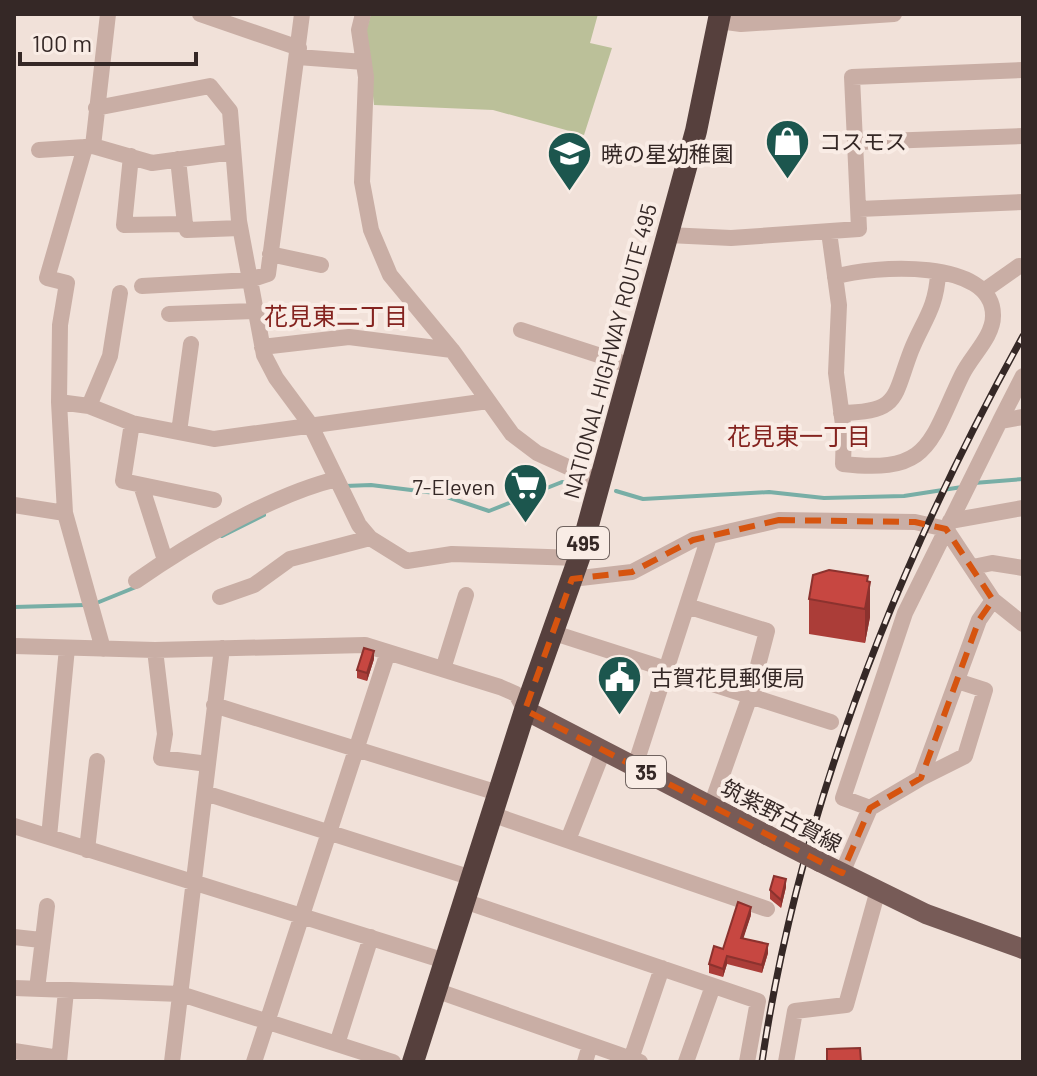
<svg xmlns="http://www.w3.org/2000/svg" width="1037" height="1076" font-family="Barlow,'Noto Sans JP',sans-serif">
<rect width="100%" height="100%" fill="#f1e1d9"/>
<path fill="#bbc099" d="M371 14H598L590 43 612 48 584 135 493 110 374 105 366 32Z"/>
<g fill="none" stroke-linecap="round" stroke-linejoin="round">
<path stroke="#78aea6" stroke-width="4" d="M974 483 1023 479
M345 486 371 485 435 493 489 511 562 482 581 485
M616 491 643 499 769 492 824 498 904 496 962 487
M222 536 264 515
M99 602 136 587
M14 607 85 605"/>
<path stroke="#c9aea5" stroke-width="16" d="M108 14 93 146 152 163 233 152
M200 14 299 48
M363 14 359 30 366 77 362 182 371 230 390 275 452 350 512 434 537 453 601 482
M719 21 741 24 894 14
M298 57 364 62
M96 108 210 86 230 111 239 221 264 355 276 378 310 424 359 525 370 538 407 561 452 554 579 558
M857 142 1023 136
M39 150 85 147
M131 156 124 225 185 224 178 159
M859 209 1023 202
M185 224 187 230 240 228
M829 232 839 305 836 373 844 432 843 464C931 474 929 443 962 375 971 356 993 337 993 316 994 258 873 265 835 277
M668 235 731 238 859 229 852 77 1023 70
M270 254 321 265
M142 286 250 280 268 274 302 14
M985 290 1019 266
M169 314 254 311
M521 330 632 366
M262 347 349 337 452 350
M59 402 60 325 67 283 47 278 85 147 93 146
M89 406 110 356 120 293
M841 413C900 412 893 398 911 351 923 321 936 309 938 274
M1000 421 1023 376
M132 423 123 481 214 500
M179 432 191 344
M141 485 165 560
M14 505 65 513
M950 521 1023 508
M973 567 992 563 1023 568
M572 579 632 572 693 540 779 520 915 522 946 529 993 600 1023 624
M136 581C190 543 274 494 337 479
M220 597 254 585 290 559 370 538
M993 600 979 620 921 778 870 808 843 798 905 613 1000 421 1023 417
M687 606 767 631 750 696 711 806
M554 633 831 722
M14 646 155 650 365 645 500 687 516 694 525 710
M103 649 65 513 59 402 89 406 132 423 214 439 488 401
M155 650 165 734 161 758 208 764
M443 669 466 595
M214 705 498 793
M635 766 709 537
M921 778 965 756 985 690 957 681
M205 793 472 878
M491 814 767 909
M14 826 445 961
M49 837 67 648
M568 840 603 751
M87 850 97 761
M842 873 870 808
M464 901 758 1001 747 1062
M14 937 41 940
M14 988 181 994 393 1062
M37 989 47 906
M435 990 640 1062
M337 1044 371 937
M14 1051 59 1058
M631 1059 662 968
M59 1062 66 991
M172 1062 222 648
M254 1062 388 652
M585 1062 590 1045
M686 1062 713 986
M786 1062 795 1011 846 1005 878 890"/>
<path stroke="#775b57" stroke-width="20" d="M525 710 767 835
M820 862 926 914 1023 949"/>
<path stroke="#56403d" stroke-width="22" d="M413 1062 525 710 579 558 696 131 720 14"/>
<defs>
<path id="rail" d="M762 1062C800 805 898 562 1023 336"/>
</defs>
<use href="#rail" stroke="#352826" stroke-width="7"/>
<use href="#rail" stroke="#f9ece5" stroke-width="4" stroke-dasharray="12" stroke-linecap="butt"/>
<path stroke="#775b57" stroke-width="20" d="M767 835 820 862"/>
</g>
<path fill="#ab3d38" d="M868 582 870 617 865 643 809 634V599Z
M374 659 367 681 357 678V670Z
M786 887 781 908 770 899V890Z
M751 915 743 938 768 953 762 973 727 964 723 977 709 973V964L723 949Z"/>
<path fill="#8b322e" d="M868 576V594L870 582V617L865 643V609L867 581Z
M374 651V659L367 681V673Z
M786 879V887L781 908V900Z
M751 907V915L741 946V938Z
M768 944V953L762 973V965Z
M727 956V964L723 977V969Z"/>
<path fill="#c74741" stroke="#8b322e" stroke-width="2" d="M829 570 868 576 867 581 870 582 865 609 809 599 813 575Z
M364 648 374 651 367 673 357 670Z
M774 876 786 879 781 900 770 890Z
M738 902 751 907 741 938 768 944 762 965 727 956 723 969 709 964 714 946 723 949Z
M860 1048 861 1062H827V1049Z"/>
<path fill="none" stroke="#d6540f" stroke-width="6" stroke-dasharray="16 10" stroke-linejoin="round" d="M779 520 915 522 946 529 993 600 979 620 921 778 870 808 842 873 525 710 572 579 632 572 693 540Z"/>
<defs>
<symbol id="shop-pin" viewBox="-11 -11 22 30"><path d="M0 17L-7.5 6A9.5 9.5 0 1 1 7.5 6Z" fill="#1c564e" stroke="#f9ece5"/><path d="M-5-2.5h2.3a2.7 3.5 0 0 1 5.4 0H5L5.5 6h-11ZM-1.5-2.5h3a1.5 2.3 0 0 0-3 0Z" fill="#fff"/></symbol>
<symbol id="school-pin" viewBox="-11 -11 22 30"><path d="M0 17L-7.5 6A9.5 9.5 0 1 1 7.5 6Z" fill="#1c564e" stroke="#f9ece5"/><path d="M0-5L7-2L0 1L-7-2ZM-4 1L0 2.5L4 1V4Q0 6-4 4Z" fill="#fff"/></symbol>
<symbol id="supermarket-pin" viewBox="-11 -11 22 30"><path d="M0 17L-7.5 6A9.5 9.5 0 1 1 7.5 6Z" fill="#1c564e" stroke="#f9ece5"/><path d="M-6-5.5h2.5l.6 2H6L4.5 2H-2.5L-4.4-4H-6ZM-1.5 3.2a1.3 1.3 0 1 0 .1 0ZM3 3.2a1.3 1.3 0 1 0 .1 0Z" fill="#fff"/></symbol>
<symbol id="civic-pin" viewBox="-11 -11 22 30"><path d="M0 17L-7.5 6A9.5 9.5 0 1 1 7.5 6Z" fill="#1c564e" stroke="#f9ece5"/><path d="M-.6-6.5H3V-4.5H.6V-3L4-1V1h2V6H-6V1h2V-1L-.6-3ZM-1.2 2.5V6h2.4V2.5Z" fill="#fff"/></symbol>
</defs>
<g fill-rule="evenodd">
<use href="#shop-pin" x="762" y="116" width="51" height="69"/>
<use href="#school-pin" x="544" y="128" width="51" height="69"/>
<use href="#supermarket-pin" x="500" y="460" width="51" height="69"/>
<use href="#civic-pin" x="594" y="652" width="51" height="69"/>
</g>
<g text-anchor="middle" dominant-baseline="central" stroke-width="8" stroke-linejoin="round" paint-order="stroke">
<g fill="#f9ece5" stroke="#70635f" stroke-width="2">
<rect x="557" y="527" width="52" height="32" rx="6"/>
<rect x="626" y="756" width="40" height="32" rx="6"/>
</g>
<g font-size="20" font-weight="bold" fill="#352826">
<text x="583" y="543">495</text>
<text x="646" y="772">35</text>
</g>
<g font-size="22" fill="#352826" stroke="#f9ece5" text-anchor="start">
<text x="819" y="141">コスモス</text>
<text x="601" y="153">暁の星幼稚園</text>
<text x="495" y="486" text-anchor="end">7-Eleven</text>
<text x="651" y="677">古賀花見郵便局</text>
</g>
<g font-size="22" fill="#352826" stroke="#f9ece5">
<text transform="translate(609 351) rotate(-75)">NATIONAL HIGHWAY ROUTE 495</text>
<text transform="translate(782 815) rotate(27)">筑紫野古賀線</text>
</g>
<g font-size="24" fill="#84231f" stroke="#f9ece5">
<text x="336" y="315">花見東二丁目</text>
<text x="799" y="435">花見東一丁目</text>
</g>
</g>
<rect width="1037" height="1076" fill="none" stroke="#352826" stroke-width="32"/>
<path d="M20 52v12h176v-12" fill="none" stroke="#352826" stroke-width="4"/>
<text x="32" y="52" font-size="24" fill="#352826" stroke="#f9ece5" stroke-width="6" paint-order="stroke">100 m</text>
</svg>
